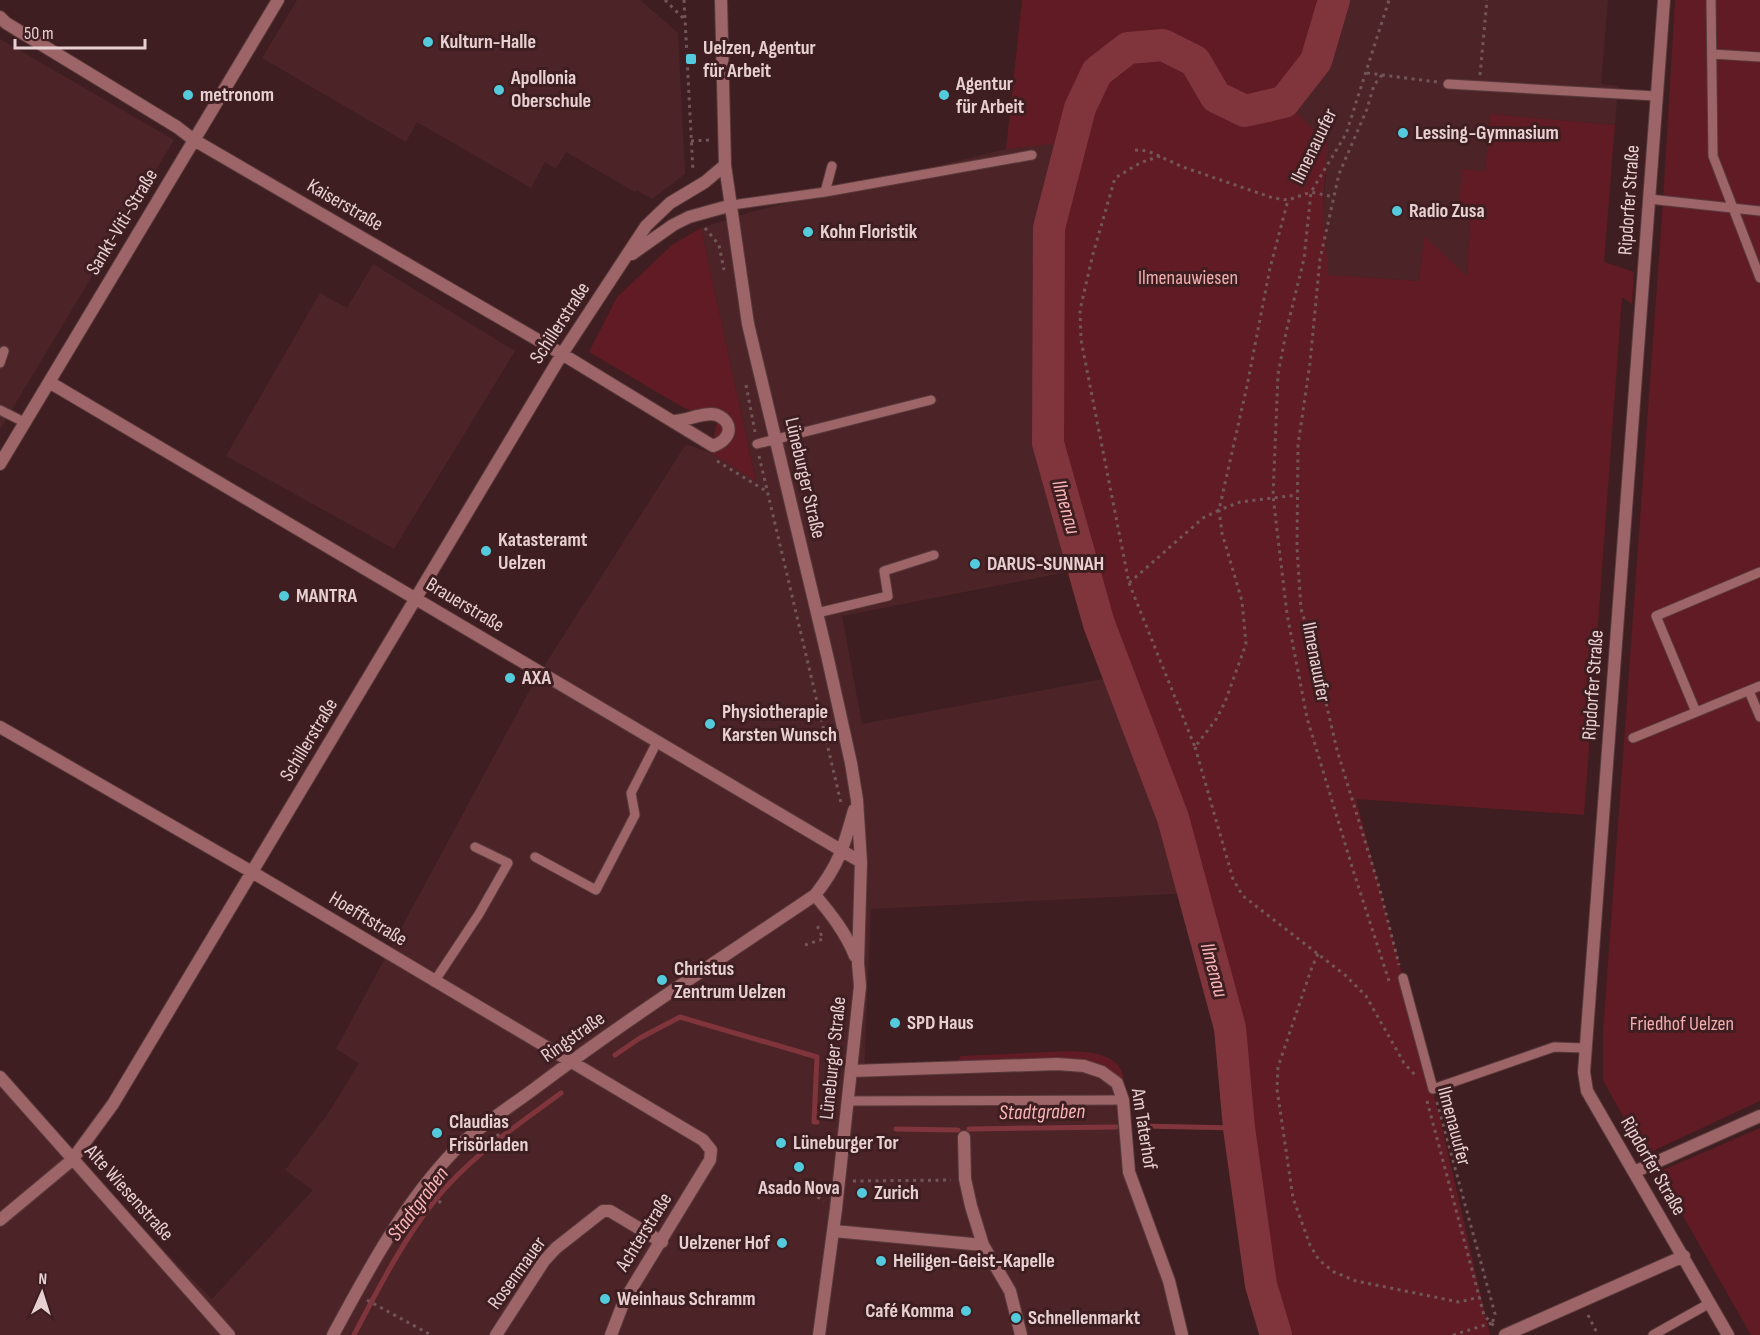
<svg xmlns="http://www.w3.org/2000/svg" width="1760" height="1335" font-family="'Sofia Sans Condensed',sans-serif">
<rect width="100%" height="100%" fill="#3e1e20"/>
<path fill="#4c2428" d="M297 0H640L678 33 685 174 652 199 636 190 635 192 566 152 556 169 545 162 531 188 417 122 406 142 262 58Z
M1334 0H1608L1601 84 1618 86 1615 125 1490 114 1485 171 1462 169 1470 219 1467 277 1424 237 1419 281 1327 275 1323 206 1326 175 1284 102 1316 61Z
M0 39 174 140 0 429Z
M1072 141 1049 228 1048 443 1082 569 842 616 862 724 1113 677 1173 818 1193 893 871 909 864 1075 1057 1070H1084L1102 1075 1114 1085 1121 1104 1125 1174 1167 1284 1178 1335H0V1083L212 1299 313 1190 285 1170 327 1115 359 1063 336 1049 534 682 686 444 711 453 756 480 701 228 751 212 1006 149Z
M373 264 515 351 394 549 226 456 320 293 347 308Z"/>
<path fill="#611b25" d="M1022 0H1334L1316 61 1285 102 1327 142 1323 206 1328 275 1419 281 1424 236 1467 276 1470 220 1458 216 1462 169 1485 171 1490 114 1615 125 1604 262 1634 272 1632 304 1622 297 1584 815 1356 799 1439 1114 1490 1335H1269L1252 1273 1250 1194 1239 1128 1229 1025 1173 818 1099 624 1048 443 1049 228 1071 142 1006 149Z
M1675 0H1760V1101L1644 1155 1603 1080V1032L1663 201Z
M701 228 756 481 711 453 717 421 684 408 589 352 617 297 672 245Z
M1071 1051C1087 1052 1115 1053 1122 1072 1124 1077 1124 1085 1124 1091L1101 1068 956 1062 961 1056Z
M1760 1128V1335H1751L1658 1172Z"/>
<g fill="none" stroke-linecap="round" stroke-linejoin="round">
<path stroke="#80353d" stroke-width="5" d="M615 1055 640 1038 680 1017 817 1057 814 1122H817
M1141 1126 1239 1128
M896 1129 958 1130
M969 1129 1116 1127
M354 1335C380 1285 411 1224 450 1183 483 1148 523 1121 561 1093"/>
<path stroke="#80353d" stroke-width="32" d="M1276 1335 1261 1285 1239 1128 1230 1028 1173 818 1099 624 1048 443 1049 228 1080 108 1097 72 1128 48 1163 45 1195 61 1216 97 1245 111 1284 102 1316 61 1334 0"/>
<defs>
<path id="lane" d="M1711 0 1713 156 1760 278
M1712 54 1760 57
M1448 84 1656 96
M825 192 832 166
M1649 199 1760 211
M732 205 825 192 1032 155
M0 363 4 351
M0 410 24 422
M757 444 931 400
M817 613 888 596 884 571 934 555
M1749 691 1760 717
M1696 712 1656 616 1760 572
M1633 738 1760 686
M535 857 596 890 635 815 631 793 657 742
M1403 978 1433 1089 1554 1047 1585 1048
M434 982 479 914 508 863 475 847
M848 1101 1123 1100
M1653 1335 1710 1303"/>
<path id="street" d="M721 0 725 165 748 324 827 655 851 763 857 800 861 862 858 963 860 986 836 1209 819 1335
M1664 0 1584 1072 1587 1091 1728 1335
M0 17 6 23 177 127 194 140 562 354 713 446C731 440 735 423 717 415 705 411 687 421 674 421
M632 254 673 225 689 217 732 205
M49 382 861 862
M0 464 278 0
M0 727 252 872 703 1140 711 1150 710 1160 624 1301 611 1335
M815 895C831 914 846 933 855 956
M852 1071 1057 1064 1084 1066 1102 1072 1117 1083 1123 1100 1129 1172 1169 1281 1182 1335
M0 1077 229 1335
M964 1137 965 1179 971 1206 983 1245 1010 1291 1021 1335
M1634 1172 1760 1116
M0 1220 72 1160 113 1104 562 354 646 226 670 203 705 182 725 165
M834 1231 983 1245
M333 1335C368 1270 404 1203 455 1150 476 1128 513 1105 538 1086 627 1019 722 958 815 895 839 865 844 846 854 810
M496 1335 544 1261 556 1248 603 1211H610L662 1242
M1505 1335 1684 1256"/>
</defs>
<use href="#lane" stroke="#593a3c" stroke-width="11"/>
<use href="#street" stroke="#593a3c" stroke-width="14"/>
<path stroke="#735658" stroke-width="3" stroke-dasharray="3 4.5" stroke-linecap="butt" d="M665 0 685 20
M684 0 693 172
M1367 73 1437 82
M1382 75 1374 85 1367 109 1339 174 1320 259 1310 363 1298 445 1297 548 1301 609 1313 647 1337 750 1380 890 1399 965
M1480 75 1487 0
M691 141 710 140
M1135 150 1148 151 1183 167 1273 198 1288 200 1311 192 1334 197
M1160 156 1140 163 1115 178 1093 254 1080 310 1081 340 1129 583 1203 518 1219 510 1247 386 1270 268 1288 200
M705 228 719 245 724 270
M746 385 755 432
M759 456 841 803
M717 461 766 491
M1129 583 1195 747 1217 718 1225 702 1246 644 1242 601 1222 533 1219 510 1240 502 1297 495
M1195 747 1233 879 1243 896 1345 975 1366 996 1404 1063 1415 1075
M805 945 823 939 817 925 819 923
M1318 954 1312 967 1278 1067 1277 1089 1293 1198 1310 1245 1319 1260 1334 1272 1356 1281 1459 1302 1480 1297
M1389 981 1353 870 1307 718 1287 614 1273 496 1278 374 1287 328 1304 259 1311 192 1346 134 1389 0
M1427 1101 1484 1315 1494 1326
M1437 1102 1495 1314 1492 1324
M497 1134 504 1142
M853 1181 951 1180
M768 1195 789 1179 824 1201
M433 1196 441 1203
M367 1300 431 1335
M1588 1315 1598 1335
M1453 1335 1492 1323"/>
<use href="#lane" stroke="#9e6568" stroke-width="9"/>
<use href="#street" stroke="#9e6568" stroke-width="12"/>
</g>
<g fill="#54cadd" stroke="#3e1e20" stroke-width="2">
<circle cx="428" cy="42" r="6"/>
<rect x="685" y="53" width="12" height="12" rx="3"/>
<circle cx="499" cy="90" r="6"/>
<circle cx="188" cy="95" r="6"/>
<circle cx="944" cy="95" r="6"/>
<circle cx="1403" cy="133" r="6"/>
<circle cx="1397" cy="211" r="6"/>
<circle cx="808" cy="232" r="6"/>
<circle cx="486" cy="551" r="6"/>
<circle cx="975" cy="564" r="6"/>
<circle cx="284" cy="596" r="6"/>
<circle cx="510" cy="678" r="6"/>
<circle cx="710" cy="724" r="6"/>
<circle cx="662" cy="980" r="6"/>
<circle cx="895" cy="1023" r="6"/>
<circle cx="437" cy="1133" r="6"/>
<circle cx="781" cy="1143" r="6"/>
<circle cx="799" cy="1167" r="6"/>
<circle cx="862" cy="1193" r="6"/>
<circle cx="782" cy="1243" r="6"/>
<circle cx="881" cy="1261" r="6"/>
<circle cx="605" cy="1299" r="6"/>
<circle cx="966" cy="1311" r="6"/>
<circle cx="1016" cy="1318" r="6"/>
</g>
<g text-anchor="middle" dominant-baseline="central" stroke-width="6" stroke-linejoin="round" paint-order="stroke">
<g font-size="20" font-weight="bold" fill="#e7d0d1" stroke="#3e1e20" text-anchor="start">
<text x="440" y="42">Kulturn-Halle</text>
<text x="703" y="48">Uelzen, Agentur<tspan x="703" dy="23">für Arbeit</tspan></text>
<text x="511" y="78">Apollonia<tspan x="511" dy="23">Oberschule</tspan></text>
<text x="956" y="84">Agentur<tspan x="956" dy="23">für Arbeit</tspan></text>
<text x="200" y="95">metronom</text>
<text x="1415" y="133">Lessing-Gymnasium</text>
<text x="1409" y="211">Radio Zusa</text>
<text x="820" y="232">Kohn Floristik</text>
<text x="498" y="540">Katasteramt<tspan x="498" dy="23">Uelzen</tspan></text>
<text x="987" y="564">DARUS-SUNNAH</text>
<text x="296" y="596">MANTRA</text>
<text x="522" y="678">AXA</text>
<text x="722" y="712">Physiotherapie<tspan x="722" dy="23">Karsten Wunsch</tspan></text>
<text x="674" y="969">Christus<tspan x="674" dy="23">Zentrum Uelzen</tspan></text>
<text x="907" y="1023">SPD Haus</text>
<text x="449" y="1122">Claudias<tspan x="449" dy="23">Frisörladen</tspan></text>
<text x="793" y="1143">Lüneburger Tor</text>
<text x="799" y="1188" text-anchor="middle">Asado Nova</text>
<text x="874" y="1193">Zurich</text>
<text x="770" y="1243" text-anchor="end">Uelzener Hof</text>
<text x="893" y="1261">Heiligen-Geist-Kapelle</text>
<text x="617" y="1299">Weinhaus Schramm</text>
<text x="954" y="1311" text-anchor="end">Café Komma</text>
<text x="1028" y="1318">Schnellenmarkt</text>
</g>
<g font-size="20" fill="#e7d0d1" stroke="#3e1e20">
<text transform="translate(1314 146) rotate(-64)">Ilmenauufer</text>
<text transform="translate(1629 200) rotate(-86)">Ripdorfer Straße</text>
<text transform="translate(345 205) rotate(30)">Kaiserstraße</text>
<text transform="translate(122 222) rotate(-59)">Sankt-Viti-Straße</text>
<text transform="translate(560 323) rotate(-57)">Schillerstraße</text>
<text transform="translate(805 478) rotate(77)">Lüneburger Straße</text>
<text transform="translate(465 605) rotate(31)">Brauerstraße</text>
<text transform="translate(1316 662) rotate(79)">Ilmenauufer</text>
<text transform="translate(1593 685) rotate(-86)">Ripdorfer Straße</text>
<text transform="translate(309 740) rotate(-59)">Schillerstraße</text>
<text transform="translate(368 919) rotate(31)">Hoefftstraße</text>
<text transform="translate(573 1037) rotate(-35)">Ringstraße</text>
<text transform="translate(833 1058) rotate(-84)">Lüneburger Straße</text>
<text transform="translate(1454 1126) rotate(75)">Ilmenauufer</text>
<text transform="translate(1144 1129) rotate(81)">Am Taterhof</text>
<text transform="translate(1653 1166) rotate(60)">Ripdorfer Straße</text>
<text transform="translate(129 1193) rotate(48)">Alte Wiesenstraße</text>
<text transform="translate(644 1232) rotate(-58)">Achterstraße</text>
<text transform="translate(517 1273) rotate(-54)">Rosenmauer</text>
</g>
<g font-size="20" fill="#f1adb0" stroke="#3e1e20">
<text x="1188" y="278">Ilmenauwiesen</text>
<text x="1682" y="1024">Friedhof Uelzen</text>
</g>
<g font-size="21" font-style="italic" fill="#f8b4b7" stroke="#3e1e20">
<text transform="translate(1066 507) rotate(74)">Ilmenau</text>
<text transform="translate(1214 970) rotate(75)">Ilmenau</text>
<text transform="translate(1042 1112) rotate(-1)">Stadtgraben</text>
<text transform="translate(418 1204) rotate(-53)">Stadtgraben</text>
</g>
</g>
<g transform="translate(42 1293) rotate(3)" stroke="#3e1e20" stroke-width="4.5" paint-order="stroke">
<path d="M0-4.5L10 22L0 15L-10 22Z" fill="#e7d0d1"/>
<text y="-9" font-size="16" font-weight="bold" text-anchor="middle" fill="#e7d0d1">N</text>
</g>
<path d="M15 39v9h130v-9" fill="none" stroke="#e7d0d1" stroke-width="3"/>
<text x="24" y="39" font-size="18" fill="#e7d0d1" stroke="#3e1e20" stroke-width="4.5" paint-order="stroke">50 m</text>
</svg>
